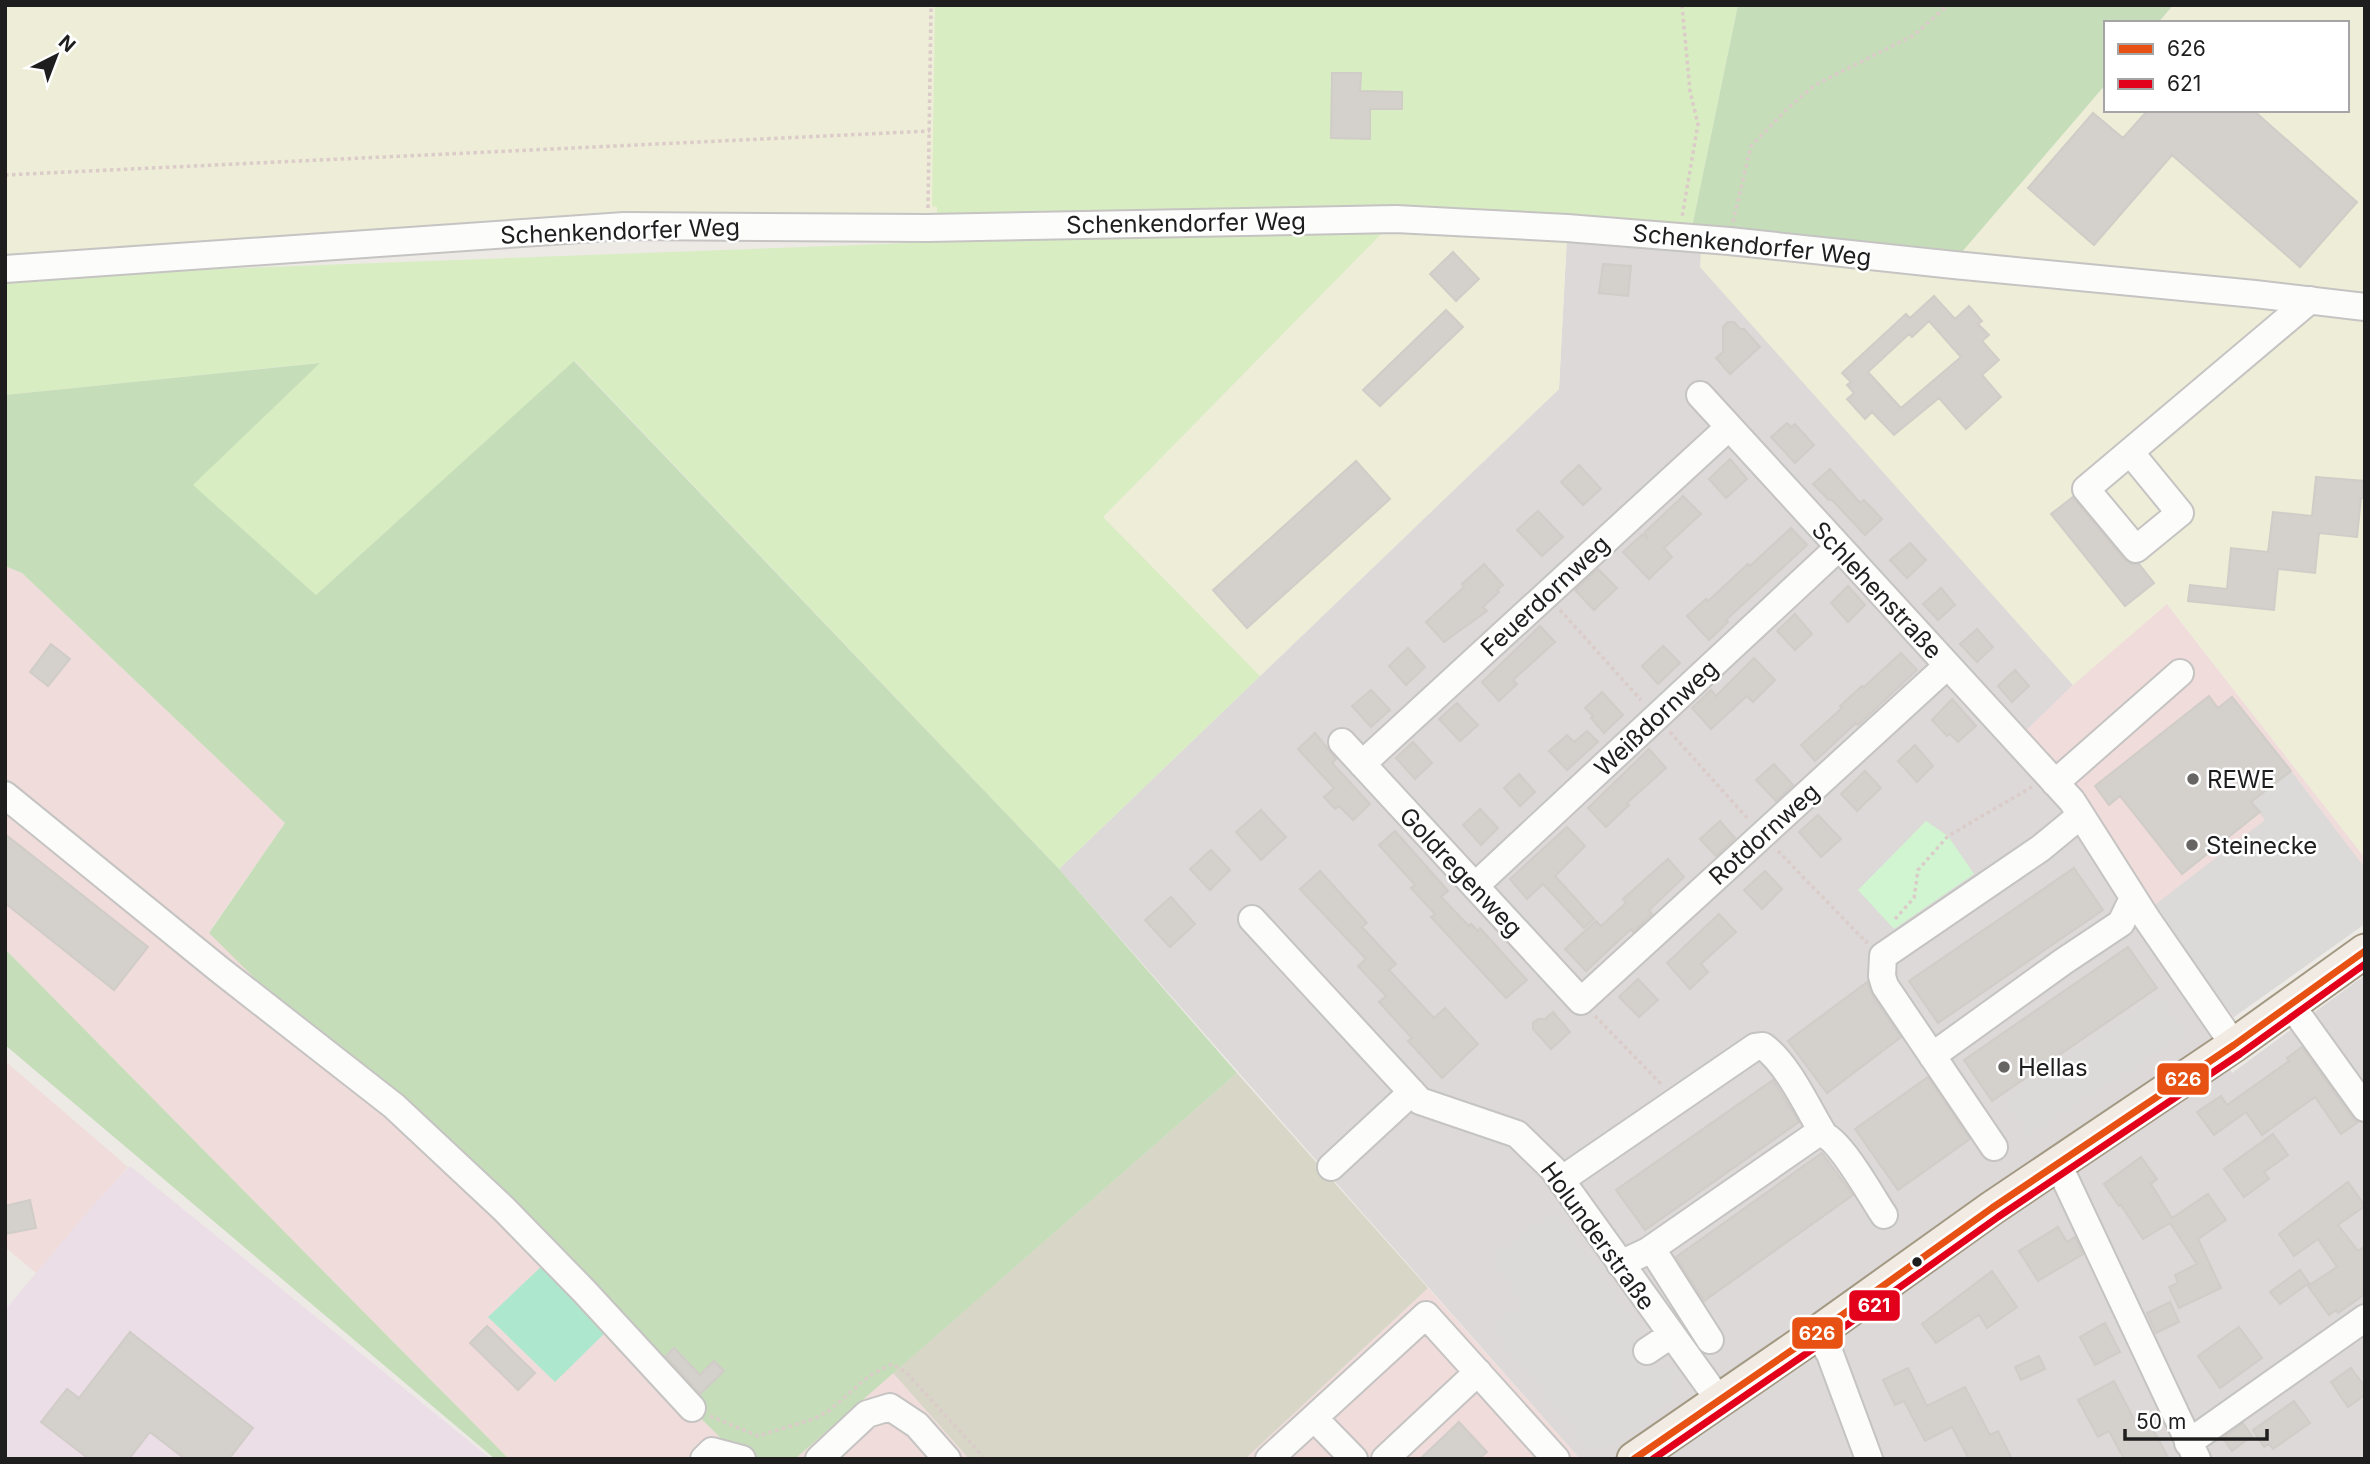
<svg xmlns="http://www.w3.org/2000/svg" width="2370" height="1464" font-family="Inter,sans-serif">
<rect width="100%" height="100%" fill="#edeae6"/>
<path fill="#dcd9d8" d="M1567 236 1701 248V267L2073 685 2016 741 2199 996 2232 1073 2365 975V1459H1580L1059 869 1559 389Z"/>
<path fill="#f0dcda" d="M5 566 22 573 285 823 209 932 742 1459H509L5 949Z
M2166 603 2365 858V912L2234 1017 2199 996 2016 740 2073 685Z
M5 1061 128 1167 36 1273 5 1247Z
M1428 1288 1580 1459H1245Z
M893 1373 969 1459H795Z"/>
<path fill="#ebdee6" d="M130 1166 491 1459H5V1310L94 1204Z"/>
<path fill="#dbdad8" d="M2291 771 2365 868V924L2234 1017 2152 907 2265 820 2251 802Z
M2159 995 2184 1034 2029 1135 2005 1099Z
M1554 1210 1641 1331 1631 1339 1656 1366 1676 1369 1671 1404 1660 1402 1659 1409 1620 1441 1592 1451 1494 1330 1522 1303 1492 1258Z"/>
<path fill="#d7d6c7" d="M1237 1073 1428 1288 1245 1459H969L893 1373Z"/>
<path fill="#eeedd8" d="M5 5H937V228L5 261Z
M2173 5H2365V317L1961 253 2106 84V110H2347V23H2158Z
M1390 225 1567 236 1559 389 1260 676 1103 517Z
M1701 248 1954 274 2365 321V858L2167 604 2073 685 1700 267Z"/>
<path fill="#d9edc2" d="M935 5H1738L1691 232 937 228V207L932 206Z
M1390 225 1103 517 1260 676 1059 869 575 361 316 595 192 485 319 363 5 395V281L79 274Z"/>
<path fill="#c6ddb9" d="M1738 5H2173L2158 23H2106V84L1961 253 1691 232Z
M574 361 1059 869 1237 1073 795 1459H742L209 933 285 823 22 573 5 566V395L320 363 193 485 316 595Z
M5 949 509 1459H495L5 1045Z"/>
<path fill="#d2f5d1" d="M1926 821 1948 836 1974 874 1894 929 1858 890Z"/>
<path fill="#ade8ce" d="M544 1264 610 1328 555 1382 488 1317Z"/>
<path fill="#d4d0cc" stroke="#d0ccc7" stroke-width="2" fill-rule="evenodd" d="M1332 73H1361L1360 91 1402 92V109H1370V139L1331 138Z
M2148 110H2253L2357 202 2300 267 2172 155 2094 245 2028 188 2093 113 2123 138Z
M1453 252 1479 279 1456 301 1430 274Z
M1603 264 1631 266 1628 296 1599 293Z
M1934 296 1955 319 1969 306 1982 321 1978 324 1989 335 1982 341 1999 360 1982 375 2001 397 1966 429 1939 398 1894 435 1872 412 1865 419 1847 399 1854 393 1847 385 1851 382 1842 373 1906 314 1910 318ZM1929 321 1961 357 1901 408 1868 372 1909 334 1912 337Z
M1446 310 1463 327 1380 406 1363 390Z
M1728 322H1734L1740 329H1744L1760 347 1730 374 1716 358 1723 352V327Z
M1787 423 1791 427 1795 424 1814 445 1795 463 1771 437Z
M1730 459 1747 479 1726 498 1709 479Z
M1356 461 1390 499 1247 628 1213 590Z
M1579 465 1601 489 1583 505 1561 482Z
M1830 469 1860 503 1864 500 1882 519 1865 535 1831 499 1829 500 1813 484Z
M2316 477 2365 481V498H2361L2357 537 2319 533 2315 573 2278 569 2274 610 2188 601 2190 585 2227 589 2231 548 2268 552 2273 512 2312 516Z
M1683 496 1701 514 1664 548 1672 557 1649 579 1623 552 1643 534 1648 540 1645 532Z
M2073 497 2124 559 2131 564H2139L2154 583 2125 606 2051 514Z
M1538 511 1563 537 1542 556 1517 530Z
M1791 528 1807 545 1726 620 1728 622 1709 640 1687 616 1706 599 1708 601 1748 564 1750 566Z
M1910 543 1926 560 1907 578 1890 560Z
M1484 564 1503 585 1497 590 1499 592 1483 607 1487 611 1444 642 1426 622 1464 587 1462 584Z
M1598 569 1617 588 1594 610 1575 590Z
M1848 586 1865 605 1848 622 1831 603Z
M1941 588 1955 605 1938 620 1923 604Z
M1795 614 1812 634 1795 650 1777 631Z
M1540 626 1555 642 1513 680 1517 684 1499 701 1482 682Z
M1977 629 1993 647 1977 662 1960 644Z
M51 644 70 659 48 686 30 672Z
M1663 646 1680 663 1658 684 1642 666Z
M1408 648 1425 667 1406 685 1389 666Z
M1901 653 1917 670 1858 725 1856 723 1815 761 1801 745 1842 708 1840 706 1862 686 1864 687Z
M1754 658 1775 680 1753 702 1747 696 1711 729 1692 708 1711 690 1716 696Z
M2015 670 2029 686 2012 702 1998 686Z
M1371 690 1390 710 1371 727 1352 706Z
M1602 692 1623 715 1604 733 1591 718 1593 716 1585 708Z
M2209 696 2218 708 2232 697 2291 771 2251 802 2260 812 2182 874 2120 796 2109 805 2095 786Z
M1952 699 1976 726 1958 742 1950 734 1947 736 1932 720Z
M1457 703 1478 725 1460 741 1439 719Z
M1587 731 1598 742 1567 770 1549 751 1567 735 1574 742Z
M1315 733 1336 759 1332 763 1370 804 1353 820 1339 806 1335 809 1324 797 1334 788 1298 749Z
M1413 742 1432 763 1415 779 1396 758Z
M1915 745 1933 766 1917 782 1898 761Z
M1649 749 1666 768 1627 803 1629 805 1606 827 1588 808Z
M1774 764 1793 785 1776 801 1756 780Z
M1865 771 1881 788 1857 811 1841 794Z
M1519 774 1535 792 1520 806 1504 788Z
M1480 809 1498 828 1481 845 1463 825Z
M1261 810 1286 837 1261 860 1236 832Z
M1818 815 1841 839 1821 857 1799 832Z
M1720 821 1735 838 1716 856 1700 839Z
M1567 827 1585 846 1555 876 1594 919 1584 928 1543 884 1527 899 1510 879Z
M1395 831 1448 891 1441 897 1469 926 1471 924 1478 931 1480 928 1527 980 1506 998 1431 917 1435 914 1411 888 1415 885 1379 845Z
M5 834 148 947 114 990 5 903Z
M1211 850 1230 870 1210 890 1190 869Z
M1668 859 1684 877 1649 910 1652 914 1633 932 1631 929 1586 971 1565 949 1596 921 1601 926 1626 903 1623 899Z
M2074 868 2103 910 1938 1023 1909 981Z
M1320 871 1367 923 1362 927 1396 964 1389 970 1434 1018 1445 1008 1478 1044 1442 1078 1408 1041 1412 1038 1379 1002 1386 996 1358 966 1366 959 1300 889Z
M1765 871 1782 889 1762 909 1744 890Z
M1171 897 1195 924 1170 947 1145 920Z
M1719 914 1736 932 1701 964 1708 972 1690 989 1667 963Z
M2128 947 2157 988 1992 1101 1964 1060Z
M1638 979 1658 1000 1639 1017 1619 997Z
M1867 982 1872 995 1901 1037 1827 1093 1788 1041Z
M1553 1012 1570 1032 1551 1049 1533 1029V1023L1538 1019H1545Z
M2302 1047 2352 1117 2358 1122 2341 1134 2315 1097 2262 1135 2246 1112 2214 1135 2197 1112 2221 1096 2227 1105 2289 1061 2287 1058Z
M1928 1077 1970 1139 1898 1190 1855 1129Z
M1773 1080 1799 1122 1645 1230 1616 1190Z
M2273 1134 2288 1155 2264 1172 2269 1179 2244 1197 2224 1169Z
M1822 1153 1853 1195 1704 1301 1676 1257Z
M2141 1157 2157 1179 2151 1184 2172 1218 2208 1194 2226 1220 2198 1239 2221 1288 2179 1308 2169 1287 2178 1283 2175 1275 2197 1264 2170 1223 2143 1239 2121 1205 2119 1206 2104 1184Z
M2348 1182 2365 1206 2338 1225 2358 1251 2365 1246V1294L2338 1313 2336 1310 2329 1315 2308 1286 2337 1267 2318 1239 2294 1256 2279 1234Z
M30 1200 36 1228 5 1234V1206Z
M2058 1227 2067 1242 2075 1237 2083 1254 2038 1281 2019 1251Z
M2300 1270 2309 1283 2280 1304 2270 1292Z
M1992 1271 2017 1307 1987 1328 1979 1315 1936 1343 1922 1324Z
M2170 1302 2179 1322 2156 1333 2147 1313Z
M2105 1323 2120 1352 2095 1365 2080 1337Z
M487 1326 535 1373 518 1390 470 1343Z
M2239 1327 2262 1358 2220 1388 2198 1356Z
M130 1332 253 1428 229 1459H185L150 1432 129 1459H89L41 1422 67 1389 79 1398Z
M674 1348 700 1375 714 1361 724 1371 700 1394 666 1356Z
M2039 1356 2045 1369 2021 1380 2015 1367Z
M1908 1368 1927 1406 1965 1387 1990 1435 1998 1431 2012 1459H1969L1952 1427 1925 1441 1904 1401 1895 1405 1883 1380Z
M2351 1368 2365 1387V1395L2348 1407 2331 1382Z
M2114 1381 2138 1427 2149 1422 2169 1459H2124L2109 1431 2098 1437 2078 1400Z
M2294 1401 2310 1423 2273 1449 2269 1444 2264 1447 2253 1430Z
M1459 1422 1487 1452 1479 1459H1420Z
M2243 1423 2252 1436 2232 1451 2223 1438Z"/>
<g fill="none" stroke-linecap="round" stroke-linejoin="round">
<defs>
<path id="minor" d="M5 269 624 226 927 228 1396 219 1567 228 1729 241 1954 265 2255 294 2365 307
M1700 395 2072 801 2147 919 2234 1045
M2130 452 2180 513 2136 549 2086 489 2310 300
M1342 742 1581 1001 1947 666
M1362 764 1728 428
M2055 783 2180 673
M5 795 220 970 394 1106 504 1209 584 1291 692 1408
M1475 886 1838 548
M1252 919 1420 1101 1517 1134 1553 1169 1719 1400
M2291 1005 2365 1108
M1932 1056 2064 961 2121 923 2133 898
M1994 1147 1885 986 1882 976 1883 956 2041 848 2081 815
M2058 1164 2197 1459
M1331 1167 1412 1092
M1561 1180 1755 1047 1763 1046C1788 1064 1807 1107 1823 1133
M1652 1249 1710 1340
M1620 1264 1648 1251 1818 1133C1838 1134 1872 1198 1884 1215
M1817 1333 1830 1354 1869 1459
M1647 1351 1671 1335
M1314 1418 1354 1459
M2188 1443 2365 1318
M704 1459 712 1451 742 1459
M819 1459 867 1414 890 1407 917 1425 947 1459
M1269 1459 1426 1315 1556 1459
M1385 1459 1478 1372"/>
<path id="major" d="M1634 1459 1817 1333 1992 1208 2234 1045 2365 951"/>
</defs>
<use href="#minor" stroke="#c5c4c2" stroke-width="30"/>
<use href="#major" stroke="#a39882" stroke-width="37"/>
<path stroke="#dbcbc9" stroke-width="3.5" stroke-dasharray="3.5 3.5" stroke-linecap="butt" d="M1682 5 1690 91 1698 124 1682 217
M5 175 930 131
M928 208 931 5
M1733 222 1751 146 1786 110 1815 85 1914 35 1948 5
M1560 610 1641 700
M1670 732 1749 820
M1778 851 1866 942 1868 941
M1895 919 1914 898 1918 870 1948 836 2032 787
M1595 1016 1663 1086
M710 1416 758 1436 814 1419 830 1410 869 1376 892 1364 906 1372 985 1459"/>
<use href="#minor" stroke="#fcfcfb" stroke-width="26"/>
<use href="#major" stroke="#f1ebe3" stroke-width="33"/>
<defs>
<path id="bus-1" d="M1634 1459 1817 1333 1992 1208 2234 1045 2365 951"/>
<path id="bus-2" d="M1653 1459 1823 1342 1998 1217 2240 1054 2365 964"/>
</defs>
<use href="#bus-1" stroke="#fff" stroke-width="12"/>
<use href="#bus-2" stroke="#fff" stroke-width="12"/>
<use href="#bus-1" stroke="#e75113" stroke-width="7"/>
<use href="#bus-2" stroke="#e2001a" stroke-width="7"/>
</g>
<g fill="#666564" stroke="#fff" stroke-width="2.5">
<circle cx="2193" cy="779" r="7"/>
<circle cx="2192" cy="845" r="7"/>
<circle cx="2004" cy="1067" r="7"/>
</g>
<circle fill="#1e1e1e" stroke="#fff" stroke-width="2.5" cx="1917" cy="1262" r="6"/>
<g text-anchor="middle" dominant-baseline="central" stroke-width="5" stroke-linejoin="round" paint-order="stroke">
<g font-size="24" fill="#1e1e1e" stroke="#fff">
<text transform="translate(1186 223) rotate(-1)">Schenkendorfer Weg</text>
<text transform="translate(620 231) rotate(-2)">Schenkendorfer Weg</text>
<text transform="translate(1752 245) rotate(6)">Schenkendorfer Weg</text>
<text transform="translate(1877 590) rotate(47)">Schlehenstraße</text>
<text transform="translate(1545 596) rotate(-43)">Feuerdornweg</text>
<text transform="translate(1656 718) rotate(-43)">Weißdornweg</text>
<text transform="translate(1764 834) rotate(-42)">Rotdornweg</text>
<text transform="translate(1461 872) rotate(47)">Goldregenweg</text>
<text transform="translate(1598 1236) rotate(54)">Holunderstraße</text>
</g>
<g font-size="24" fill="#1e1e1e" stroke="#fff" text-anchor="start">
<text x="2207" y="779">REWE</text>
<text x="2206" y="845">Steinecke</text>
<text x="2018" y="1067">Hellas</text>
</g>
</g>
<g stroke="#fff" stroke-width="2.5">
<rect x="2156" y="1062" width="54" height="34" rx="7" fill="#e75113"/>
<rect x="1848" y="1289" width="53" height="33" rx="7" fill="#e2001a"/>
<rect x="1791" y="1316" width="53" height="34" rx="7" fill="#e75113"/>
</g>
<g font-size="19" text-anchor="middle" font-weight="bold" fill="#fff">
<text x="2183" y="1086">626</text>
<text x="1874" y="1312">621</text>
<text x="1817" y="1340">626</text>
</g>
<rect width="2370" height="1464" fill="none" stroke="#1e1e1e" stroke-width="14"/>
<rect x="2104" y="21" width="245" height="91" fill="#ffffff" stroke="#a5a5a5" stroke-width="2"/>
<rect x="2118" y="44" width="35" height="10" fill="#e75113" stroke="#a5a5a5" stroke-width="2"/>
<text x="2167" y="56" font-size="21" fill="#1e1e1e">626</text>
<rect x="2118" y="79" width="35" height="10" fill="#e2001a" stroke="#a5a5a5" stroke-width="2"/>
<text x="2167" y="91" font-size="21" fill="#1e1e1e">621</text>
<g transform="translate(56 56) rotate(42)" stroke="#ffffff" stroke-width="5" paint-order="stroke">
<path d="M0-5L12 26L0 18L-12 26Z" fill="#1e1e1e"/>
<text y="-10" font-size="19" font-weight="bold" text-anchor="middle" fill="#1e1e1e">N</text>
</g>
<path d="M2125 1429v10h142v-10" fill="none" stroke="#1e1e1e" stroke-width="3.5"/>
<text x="2136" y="1429" font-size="21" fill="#1e1e1e" stroke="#ffffff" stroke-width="5" paint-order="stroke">50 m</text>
</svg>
